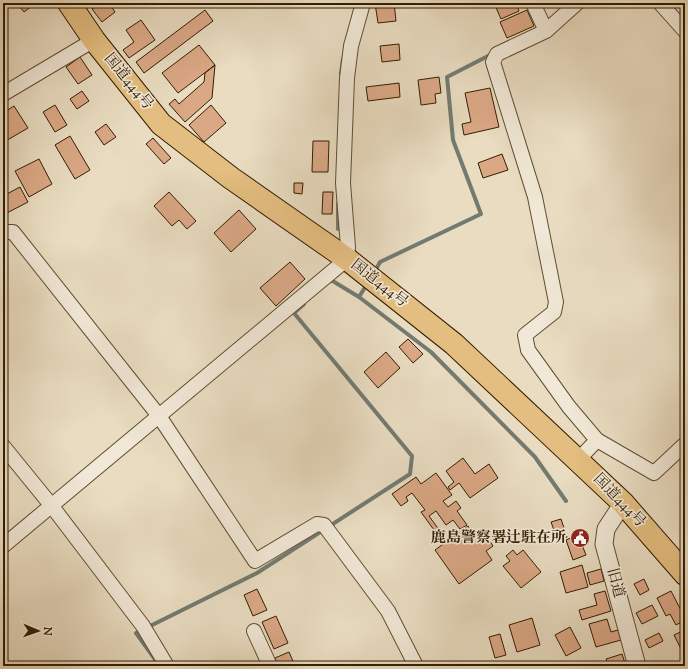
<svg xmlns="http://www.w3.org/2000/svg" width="688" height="669" font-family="'Sorts Mill Goudy','Noto Serif JP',serif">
<rect width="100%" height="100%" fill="#e9dcc1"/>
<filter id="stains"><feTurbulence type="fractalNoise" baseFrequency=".005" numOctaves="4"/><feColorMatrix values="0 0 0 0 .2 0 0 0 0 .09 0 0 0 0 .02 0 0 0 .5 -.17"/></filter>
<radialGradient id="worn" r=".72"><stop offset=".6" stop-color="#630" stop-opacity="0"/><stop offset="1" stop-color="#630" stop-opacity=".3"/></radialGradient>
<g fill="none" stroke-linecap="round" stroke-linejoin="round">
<path stroke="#737b71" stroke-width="4" d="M341 74 343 59
M338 229V203
M374 273 380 262 481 214 453 140 447 77 492 54
M329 282 331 280 359 297 431 352 535 457 566 501
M359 297 367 284
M157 662 136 633 257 573 410 474 412 456 294 313 304 304"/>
</g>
<path fill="#dba886" stroke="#331d00" d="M17 3H36L24 12Z
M100 3H109L115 12 102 22 92 9Z
M375 3H394L396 21 378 23Z
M494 3H516L519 11 501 19Z
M205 10 213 21 144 73 136 62Z
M527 10 534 26 507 38 500 22Z
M141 20 155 40 129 58 123 50 134 42 126 30Z
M399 44 400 60 382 62 380 46Z
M199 45 215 65 178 93 162 73Z
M80 57 92 75 78 84 66 67Z
M215 65 212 98 185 122 169 104 175 99 179 104 204 82 205 73Z
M439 77 441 93 435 94 436 103 421 105 418 80Z
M399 83 400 97 368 101 366 87Z
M490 88 499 127 464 135 462 124 471 122 465 93Z
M82 91 89 101 77 109 70 99Z
M55 105 67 125 55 132 43 112Z
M211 105 226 123 204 142 189 125Z
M14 106 28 128 4 142 8 148 3 151V113Z
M106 124 116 137 104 145 95 132Z
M70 136 90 170 75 179 55 145Z
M153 138 171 158 164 164 146 144Z
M313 141H329L328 172H312Z
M502 154 508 170 483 178 478 163Z
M39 159 52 184 29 197 15 171Z
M294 183H303L302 194 294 193Z
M20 187 28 202 3 215V196Z
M169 192 196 221 187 229 179 220 172 226 154 206Z
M323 192H333L332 214H322Z
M239 210 256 229 231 252 214 233Z
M290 262 305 279 276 306 260 288Z
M408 339 423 354 413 363 399 347Z
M386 352 400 368 378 388 364 372Z
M463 458 475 474 489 464 498 478 470 498 459 483 450 490 448 487 454 482 446 471Z
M436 473 452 495 443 501 448 507 456 501 461 508 457 511 467 525 460 529 453 520 446 525 436 511 429 516 445 538 442 541 421 512 425 510 412 493 406 497 408 501 401 506 392 494 416 477 421 484Z
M561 519 567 537 558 541 551 522Z
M468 526 474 535 482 529 493 546 486 551 492 560 459 584 435 550Z
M583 533 587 543 582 545 586 555 573 560 566 540Z
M513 550 517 555 523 550 541 572 521 588 503 566 510 561 506 556Z
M582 565 588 587 566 593 560 572Z
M601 569 604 581 590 585 587 573Z
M644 579 649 590 640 595 634 584Z
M257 589 267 610 253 616 244 595Z
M605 591 611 611 582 620 579 610 597 605 594 594Z
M671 591 685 618V620L676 625 670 614 666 616 657 598Z
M652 605 658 616 642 624 636 613Z
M276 616 288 643 274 649 262 622Z
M532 618 540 645 517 652 509 625Z
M607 619 611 632 618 630 621 640 596 647 589 624Z
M570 627 581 648 566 656 555 635Z
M685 630V657L674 635Z
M659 633 663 641 649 648 645 640Z
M500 634 506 655 495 658 489 637Z
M289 652 295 666H278L275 658Z
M622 654 626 666H609L606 659Z"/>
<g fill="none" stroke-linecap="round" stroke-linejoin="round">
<defs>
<path id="minor" d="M533 3 546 31
M577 3 546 31 497 54 493 62 535 197 556 302 554 312 525 335 528 350 569 407 597 440 654 473 685 444
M660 3 685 31
M3 94 94 40
M3 232H13L159 416 255 561 317 524 324 525 388 611 416 666
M3 446 51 505 143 626 167 666
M578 460 597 440
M3 546 347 259 348 247 343 183 347 78 351 46 363 3
M254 631 270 666"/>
<path id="tertiary" d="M623 503 606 529 604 544 637 666"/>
<path id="trunk" d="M69 3 94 40 161 124 231 178 347 259 454 344 623 503 685 574"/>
</defs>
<use href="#minor" stroke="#604d30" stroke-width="16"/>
<use href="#tertiary" stroke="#604d30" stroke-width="19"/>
<use href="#trunk" stroke="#331d00" stroke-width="24"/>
<use href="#minor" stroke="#f1e8d7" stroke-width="14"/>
<use href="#tertiary" stroke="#f1e8d7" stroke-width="17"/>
<use href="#trunk" stroke="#e4be80" stroke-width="22"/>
</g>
<defs>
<symbol id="civic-disc" viewBox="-11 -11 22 22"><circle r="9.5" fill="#8f2418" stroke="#f1e8d7"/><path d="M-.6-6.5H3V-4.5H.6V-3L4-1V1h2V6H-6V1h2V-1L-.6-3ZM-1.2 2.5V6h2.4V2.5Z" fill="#fff"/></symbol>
</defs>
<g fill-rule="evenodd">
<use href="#civic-disc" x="569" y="527" width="22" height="22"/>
</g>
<g text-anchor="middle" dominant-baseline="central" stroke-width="3.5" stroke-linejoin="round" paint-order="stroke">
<g font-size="15" fill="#331d00" stroke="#f1e8d7">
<text transform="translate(128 82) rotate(51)">国道444号</text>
<text transform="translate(379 284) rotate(38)">国道444号</text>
<text transform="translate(619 501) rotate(46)">国道444号</text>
<text transform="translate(615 583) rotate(75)">旧道</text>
</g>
<g font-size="15" font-weight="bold" fill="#331d00" stroke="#f1e8d7" text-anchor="end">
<text x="566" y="538">鹿島警察署辻駐在所</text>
</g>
</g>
<rect width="688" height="669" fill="none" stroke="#e9dcc1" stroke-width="16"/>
<rect x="4" y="4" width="680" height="661" fill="none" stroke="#331d00" stroke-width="2"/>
<rect x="8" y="8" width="672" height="653" fill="none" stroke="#331d00"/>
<g transform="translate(38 631) rotate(92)" stroke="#f1e8d7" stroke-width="3" paint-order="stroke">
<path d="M0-3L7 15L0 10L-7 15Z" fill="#331d00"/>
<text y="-6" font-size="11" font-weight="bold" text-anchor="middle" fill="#331d00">N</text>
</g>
<rect width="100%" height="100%" filter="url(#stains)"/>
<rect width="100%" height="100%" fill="url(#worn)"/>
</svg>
